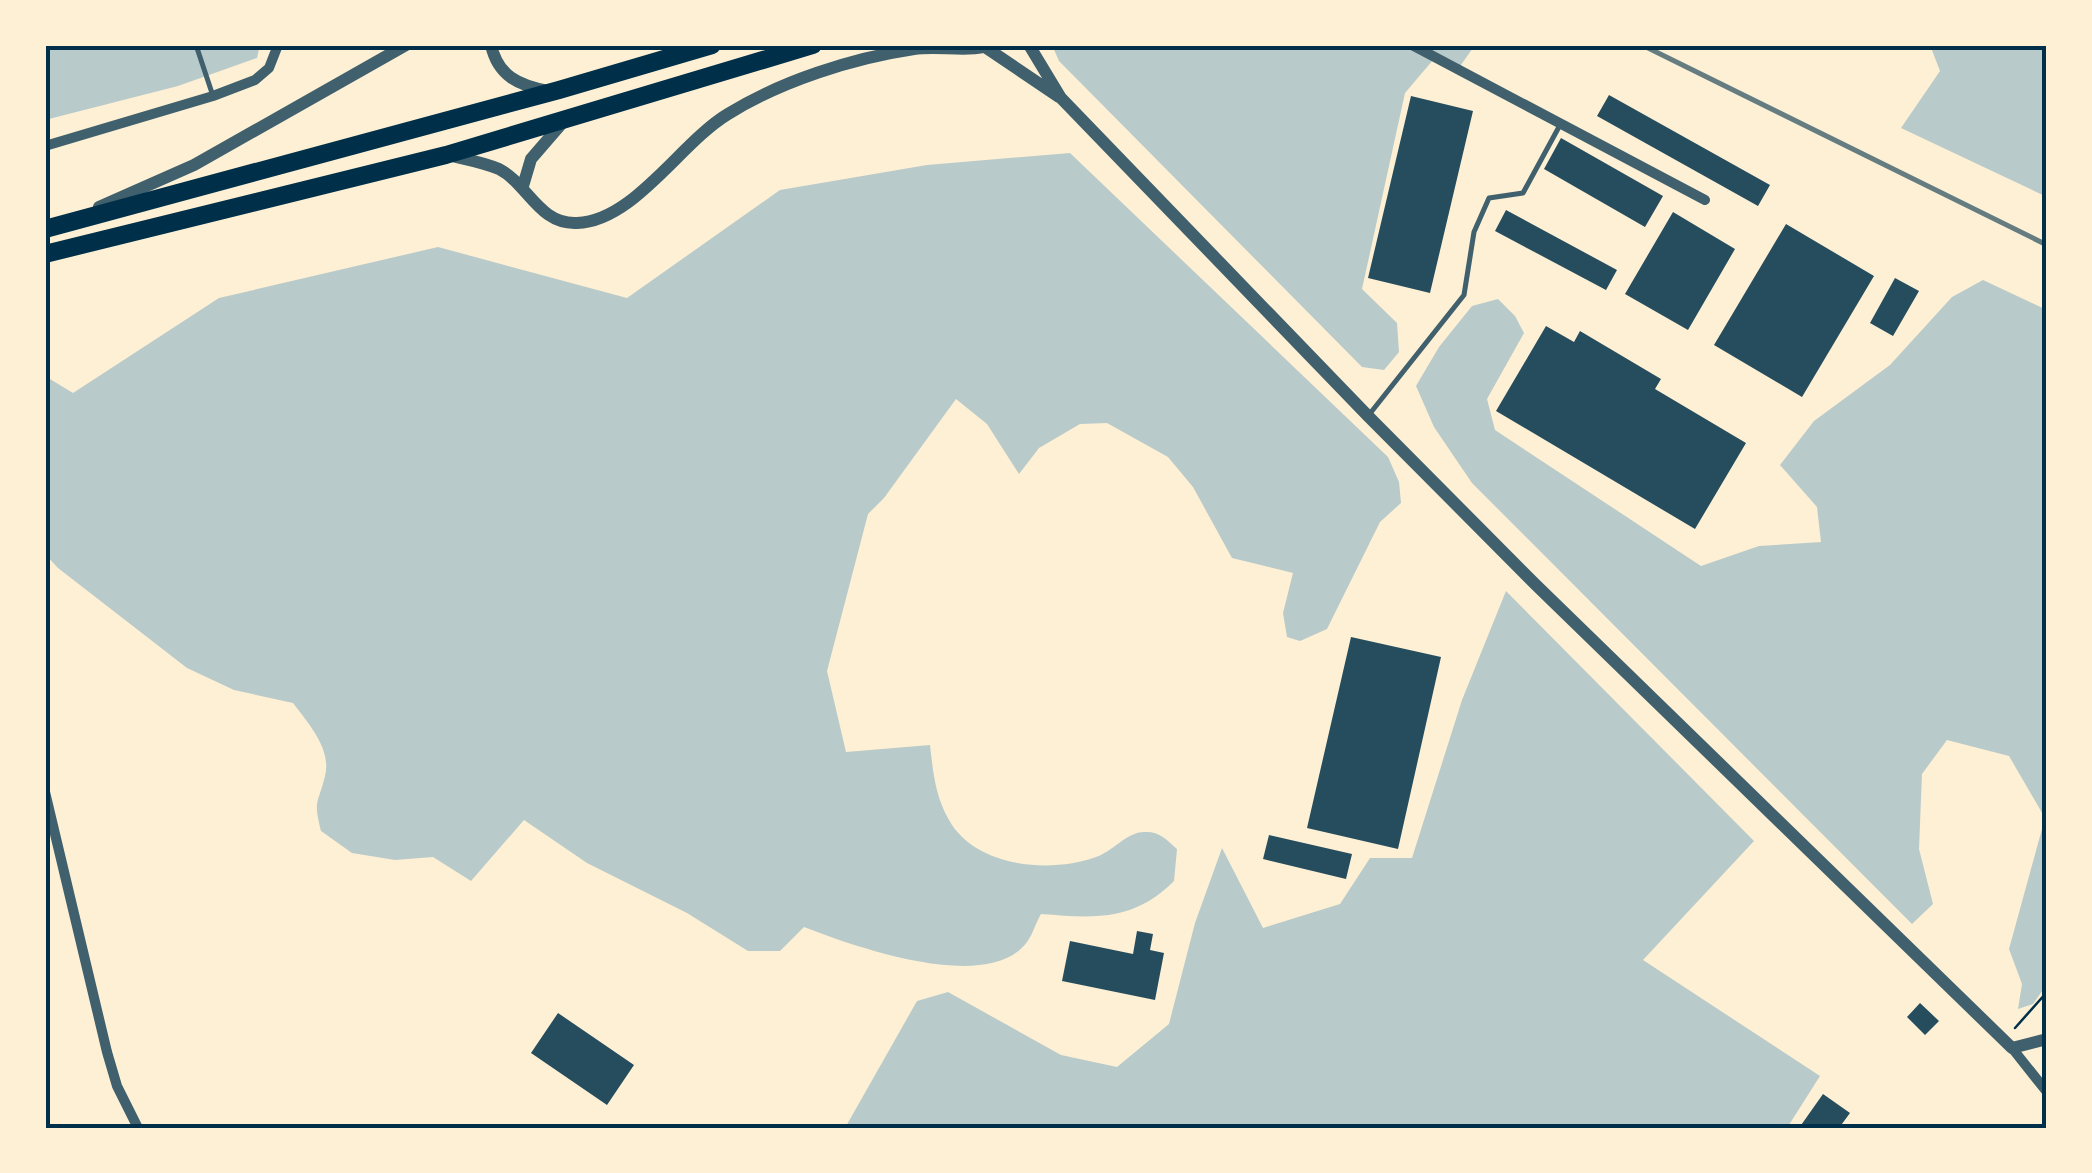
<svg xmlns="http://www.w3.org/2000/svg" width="2092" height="1173" font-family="'DM Sans',sans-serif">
<rect width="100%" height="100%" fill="#fdf0d5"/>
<path fill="#b9caca" d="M45 45H260L257 58 178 86 45 120Z
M1052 45H1475L1456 72 1433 60 1405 93 1362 289 1397 323 1399 352 1384 370 1362 367 1059 61Z
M1930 45H2047V197L1901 128 1940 71Z
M1070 153 1388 457 1399 482 1401 503 1380 522 1327 629 1300 641 1287 637 1283 613 1293 573 1232 558 1193 487 1168 457 1107 423 1080 424 1039 448 1019 474 987 424 956 399 884 498 868 514 827 671 846 752 930 745C933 771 935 796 949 820 975 867 1050 874 1096 857 1112 852 1127 832 1144 832 1159 831 1166 839 1177 849L1174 881C1133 922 1094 918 1041 914 1036 922 1033 934 1027 942 988 995 853 946 804 927L780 951H748L687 913 587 863 524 820 471 881 433 857 395 860 352 853 321 831C313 799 318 805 325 776 332 749 308 723 293 703L234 690 187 668 58 568 45 554V376L73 393 219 298 438 247 627 298 780 190 927 165Z
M1983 280 2047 310V984L2033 1004 2018 1009 2022 984 2009 949 2045 818 2009 756 1947 740 1922 774 1919 849 1933 904 1912 924 1472 483 1434 427 1416 386 1439 347 1472 306 1498 299 1515 316 1524 333 1487 399 1495 430 1701 566 1759 546 1821 542 1817 507 1780 465 1814 421 1890 365 1952 297Z
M1506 591 1754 841 1643 960 1820 1076 1787 1128H845L917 1001 948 992 1061 1055 1117 1067 1169 1024 1195 923 1222 848 1263 928 1340 904 1370 858H1412L1462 700Z"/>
<path fill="#264d5e" d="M1609 95 1770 185 1758 206 1597 116Z
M1411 96 1473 111 1430 293 1368 278Z
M1561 138 1663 196 1645 227 1544 169Z
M1506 210 1617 270 1606 290 1495 231Z
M1673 212 1735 249 1688 330 1625 294Z
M1786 224 1874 276 1802 397 1714 345Z
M1895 278 1919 291 1893 336 1870 323Z
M1546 326 1574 342 1580 331 1661 379 1655 389 1746 443 1695 529 1496 411Z
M1351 637 1441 657 1398 849 1307 828Z
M1269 835 1352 854 1346 879 1263 859Z
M1137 931 1153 934 1150 950 1164 953 1155 1000 1062 981 1070 941 1133 954Z
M1920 1003 1939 1021 1925 1035 1907 1017Z
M558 1013 634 1065 607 1105 531 1053Z
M1823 1094 1850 1113 1839 1128H1799Z"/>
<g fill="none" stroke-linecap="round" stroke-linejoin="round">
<path stroke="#003049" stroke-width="2.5" d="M2015 1028 2047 992"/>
<path stroke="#3f606c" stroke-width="5" d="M196 45 212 93
M1368 416 1464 295 1474 232 1489 198 1523 193 1560 125"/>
<path stroke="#3f606c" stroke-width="10" d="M1412 45 1705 200
M45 146 213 96 255 80 269 68 278 45
M45 792 107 1052 117 1086 138 1128
M2012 1048 2047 1092"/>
<path stroke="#3f606c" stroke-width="12" d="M491 45C498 76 518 85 548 91
M1029 45 1061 98 1368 416 1535 584 2012 1048 2047 1039
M985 47 1059 97
M448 155C464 159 483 162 499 169 528 184 539 225 577 223 634 221 680 143 728 114 781 81 853 58 914 49 939 45 966 53 990 45
M523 186 531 159 563 122
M99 207 194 165 406 45"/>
<path stroke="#003049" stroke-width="18" d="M45 229 559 90 712 45
M45 254 446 155 813 45"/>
<path stroke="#657d81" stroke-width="5" d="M1642 45 2047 245"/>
</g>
<rect width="2092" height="1173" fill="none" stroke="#fdf0d5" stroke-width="95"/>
<rect x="48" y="48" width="1996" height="1078" fill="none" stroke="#003049" stroke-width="4"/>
</svg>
